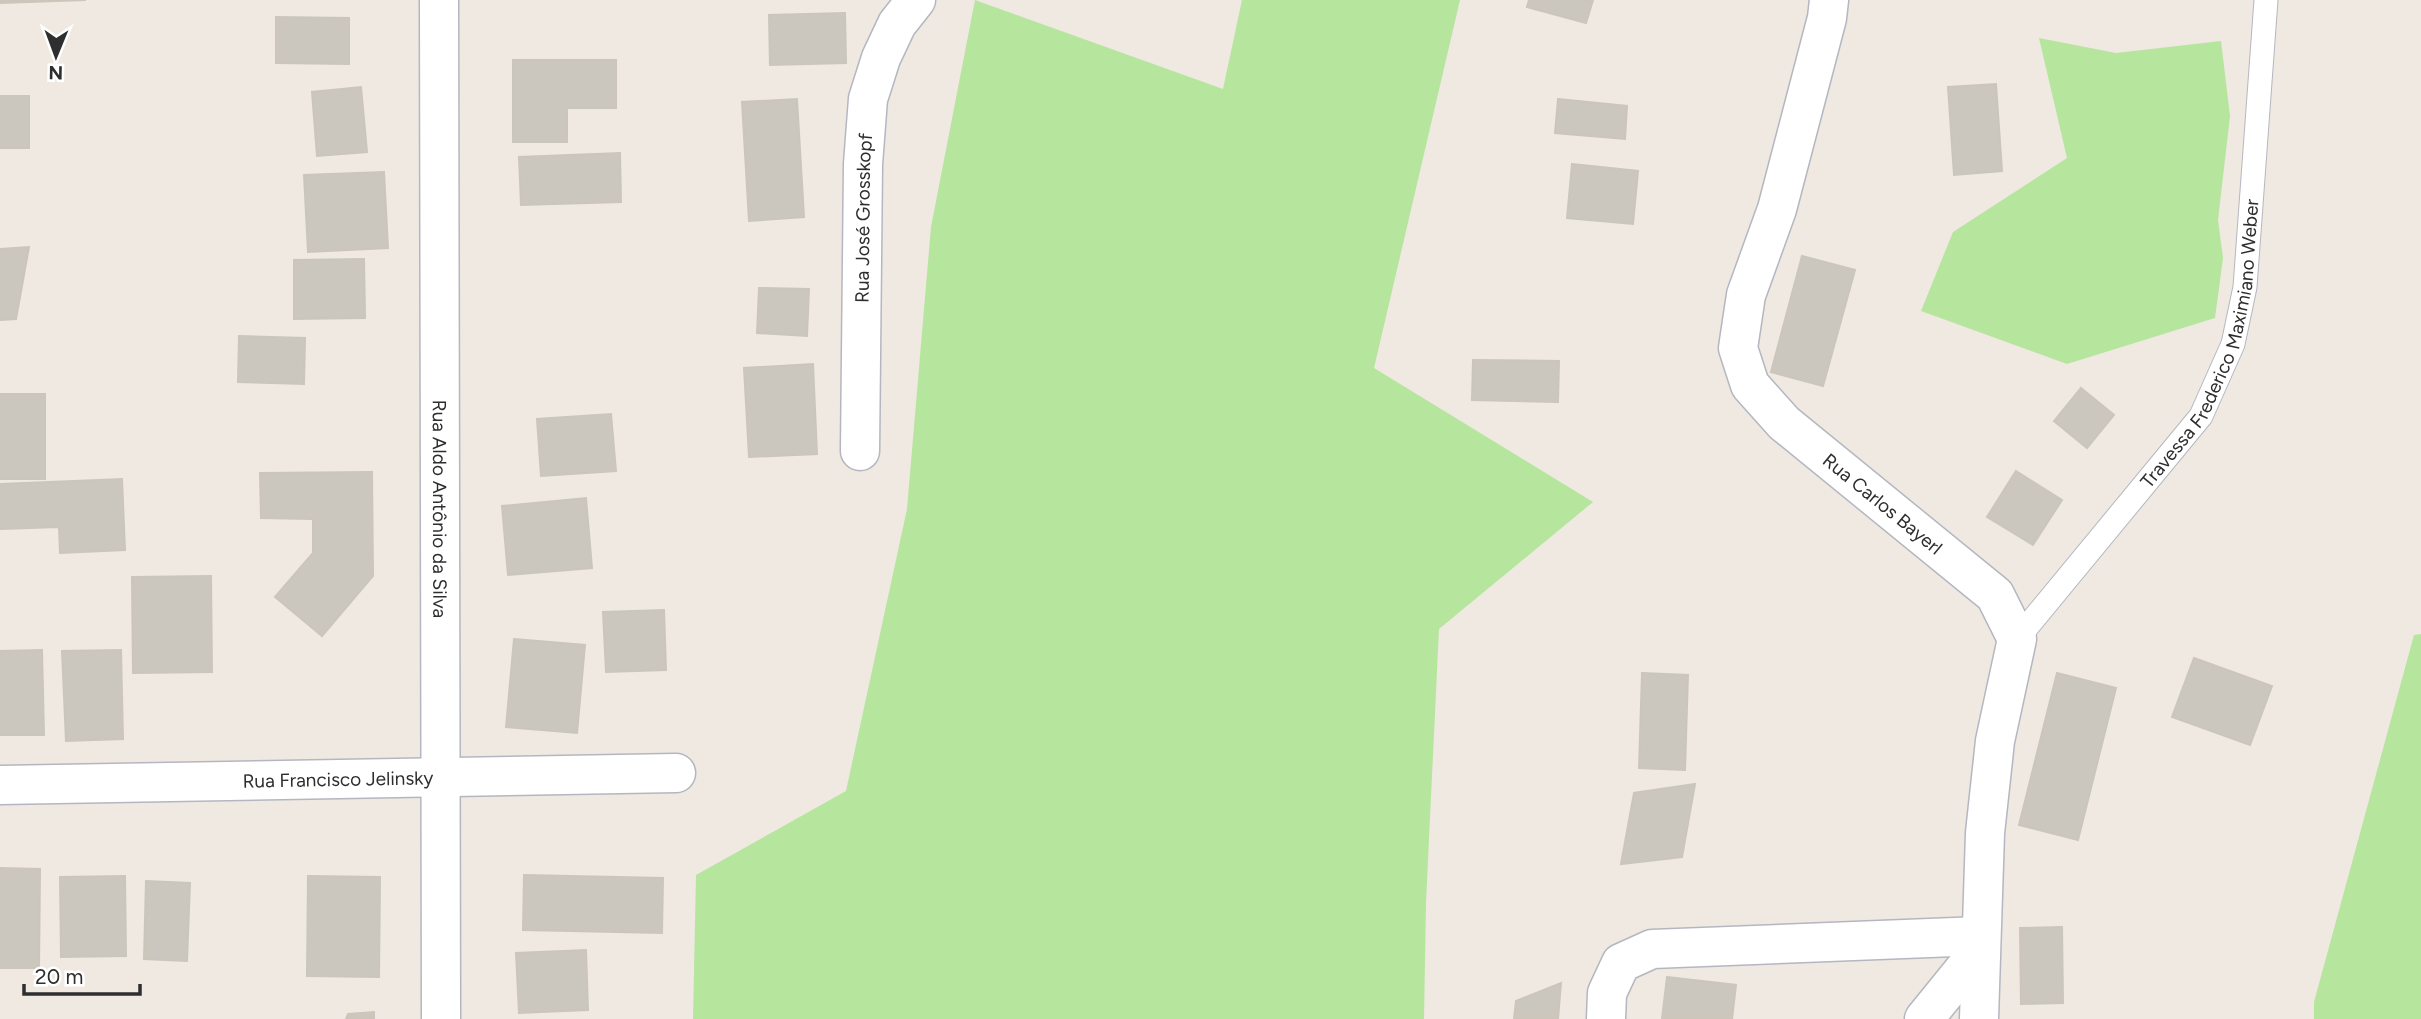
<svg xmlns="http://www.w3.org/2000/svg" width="2421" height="1019" font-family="Figtree,sans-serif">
<rect width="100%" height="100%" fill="#efe9e1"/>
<path fill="#b6e59e" d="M975 0 1223 89 1242 0H1460L1374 368 1593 502 1439 629 1426 902 1424 1019H693L696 875 846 791 907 509 931 227Z
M2039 38 2116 53 2221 41 2230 116 2218 220 2223 258 2215 318 2067 364 1921 311 1953 232 2067 158Z
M2421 634V1019H2314V1002L2414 635Z"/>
<path fill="#cbc7bf" stroke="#cbc5ba" stroke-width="2" d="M0 0H86L0 3Z
M1529 0H1593L1586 23 1527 7Z
M845 13 846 63 770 65 769 15Z
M276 17 349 18V64L276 63Z
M513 60H616V108H567V142H513Z
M1996 84 2002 171 1954 175 1948 87Z
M361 87 367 152 317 156 312 92Z
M0 96H29V148H0Z
M797 99 804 217 749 221 742 102Z
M1558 99 1627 106 1625 139 1555 133Z
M620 153 621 202 521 205 519 157Z
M1572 164 1638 171 1633 224 1567 218Z
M384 172 388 248 308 252 304 175Z
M29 247 16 319 0 320V249Z
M1802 256 1855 270 1823 386 1771 372Z
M364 259 365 318 294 319V260Z
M759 288 809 289 807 336 757 333Z
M239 336 305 338 304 384 238 382Z
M1473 360 1559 361 1558 402 1472 400Z
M813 364 817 454 749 457 744 368Z
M2081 388 2114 415 2087 448 2054 421Z
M0 394H45V479H0Z
M611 414 616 471 541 476 537 419Z
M2016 471 2062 500 2033 545 1987 517Z
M372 472 373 576 322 636 275 597 313 553V519L261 518 260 473Z
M122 479 125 550 60 553 59 527 0 529V484Z
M586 498 592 568 508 575 502 506Z
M211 576 212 672 133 673 132 577Z
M664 610 666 670 606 672 603 612Z
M514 639 585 645 577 733 506 727Z
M42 650 44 735H0V651Z
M121 650 123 739 66 741 62 651Z
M2194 658 2272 686 2250 745 2172 717Z
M1642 673 1688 675 1685 770 1639 768Z
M2057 673 2116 688 2078 840 2019 825Z
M1695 784 1682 857 1621 864 1634 793Z
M0 868 40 869 39 968H0Z
M524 875 663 878 662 933 523 930Z
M125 876 126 956 61 957 60 877Z
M308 876 380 877 379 977 307 976Z
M146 881 190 883 187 961 144 959Z
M2062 927 2063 1003 2021 1004 2020 928Z
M586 950 588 1010 519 1013 516 953Z
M1667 977 1736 985 1732 1019H1662Z
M1561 983 1558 1019H1514L1516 1001Z
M374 1012V1019H346L348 1014Z"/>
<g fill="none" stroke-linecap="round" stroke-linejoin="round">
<defs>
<g id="service">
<path id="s1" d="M2017 639 2201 416 2233 344 2245 287 2266 0"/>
</g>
<g id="minor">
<path id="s2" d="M439 0 441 1019"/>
<path id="s3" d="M1829 0 1827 18 1777 209 1746 295 1738 348 1750 385 1784 423 1995 595 2017 639 1995 741 1985 833 1979 1019"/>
<path id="s4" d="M860 451 863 164 868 99 881 58 897 24 916 0"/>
<path id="s5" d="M0 785 676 773"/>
<path d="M1606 1019 1607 993 1621 963 1652 949 1980 936"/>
<path d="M1924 1019 1980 950"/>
</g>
</defs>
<use href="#service" stroke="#b4b7c1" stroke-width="25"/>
<use href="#minor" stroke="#b4b7c1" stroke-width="41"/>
<use href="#service" stroke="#fff" stroke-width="23"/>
<use href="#minor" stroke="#fff" stroke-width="38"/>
</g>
<g text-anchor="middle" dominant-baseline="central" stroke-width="5" stroke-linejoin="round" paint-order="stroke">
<g font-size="19" fill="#2e2e2e" stroke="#fff">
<text stroke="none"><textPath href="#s4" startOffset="233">Rua José Grosskopf</textPath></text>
<text stroke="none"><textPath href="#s1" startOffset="357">Travessa Frederico Maximiano Weber</textPath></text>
<text stroke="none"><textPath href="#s3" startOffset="578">Rua Carlos Bayerl</textPath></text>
<text stroke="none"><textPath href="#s2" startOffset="509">Rua Aldo Antônio da Silva</textPath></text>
<text stroke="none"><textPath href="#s5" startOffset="338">Rua Francisco Jelinsky</textPath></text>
</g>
</g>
<g transform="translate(56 56) rotate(181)" stroke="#ffffff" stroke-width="5" paint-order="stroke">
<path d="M0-5L12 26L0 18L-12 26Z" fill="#2e2e2e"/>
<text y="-10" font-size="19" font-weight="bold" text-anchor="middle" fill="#2e2e2e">N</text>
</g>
<path d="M24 984v10h116v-10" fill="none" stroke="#2e2e2e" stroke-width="3.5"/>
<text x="35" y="984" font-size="21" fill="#2e2e2e" stroke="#ffffff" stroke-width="5" paint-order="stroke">20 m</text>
</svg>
